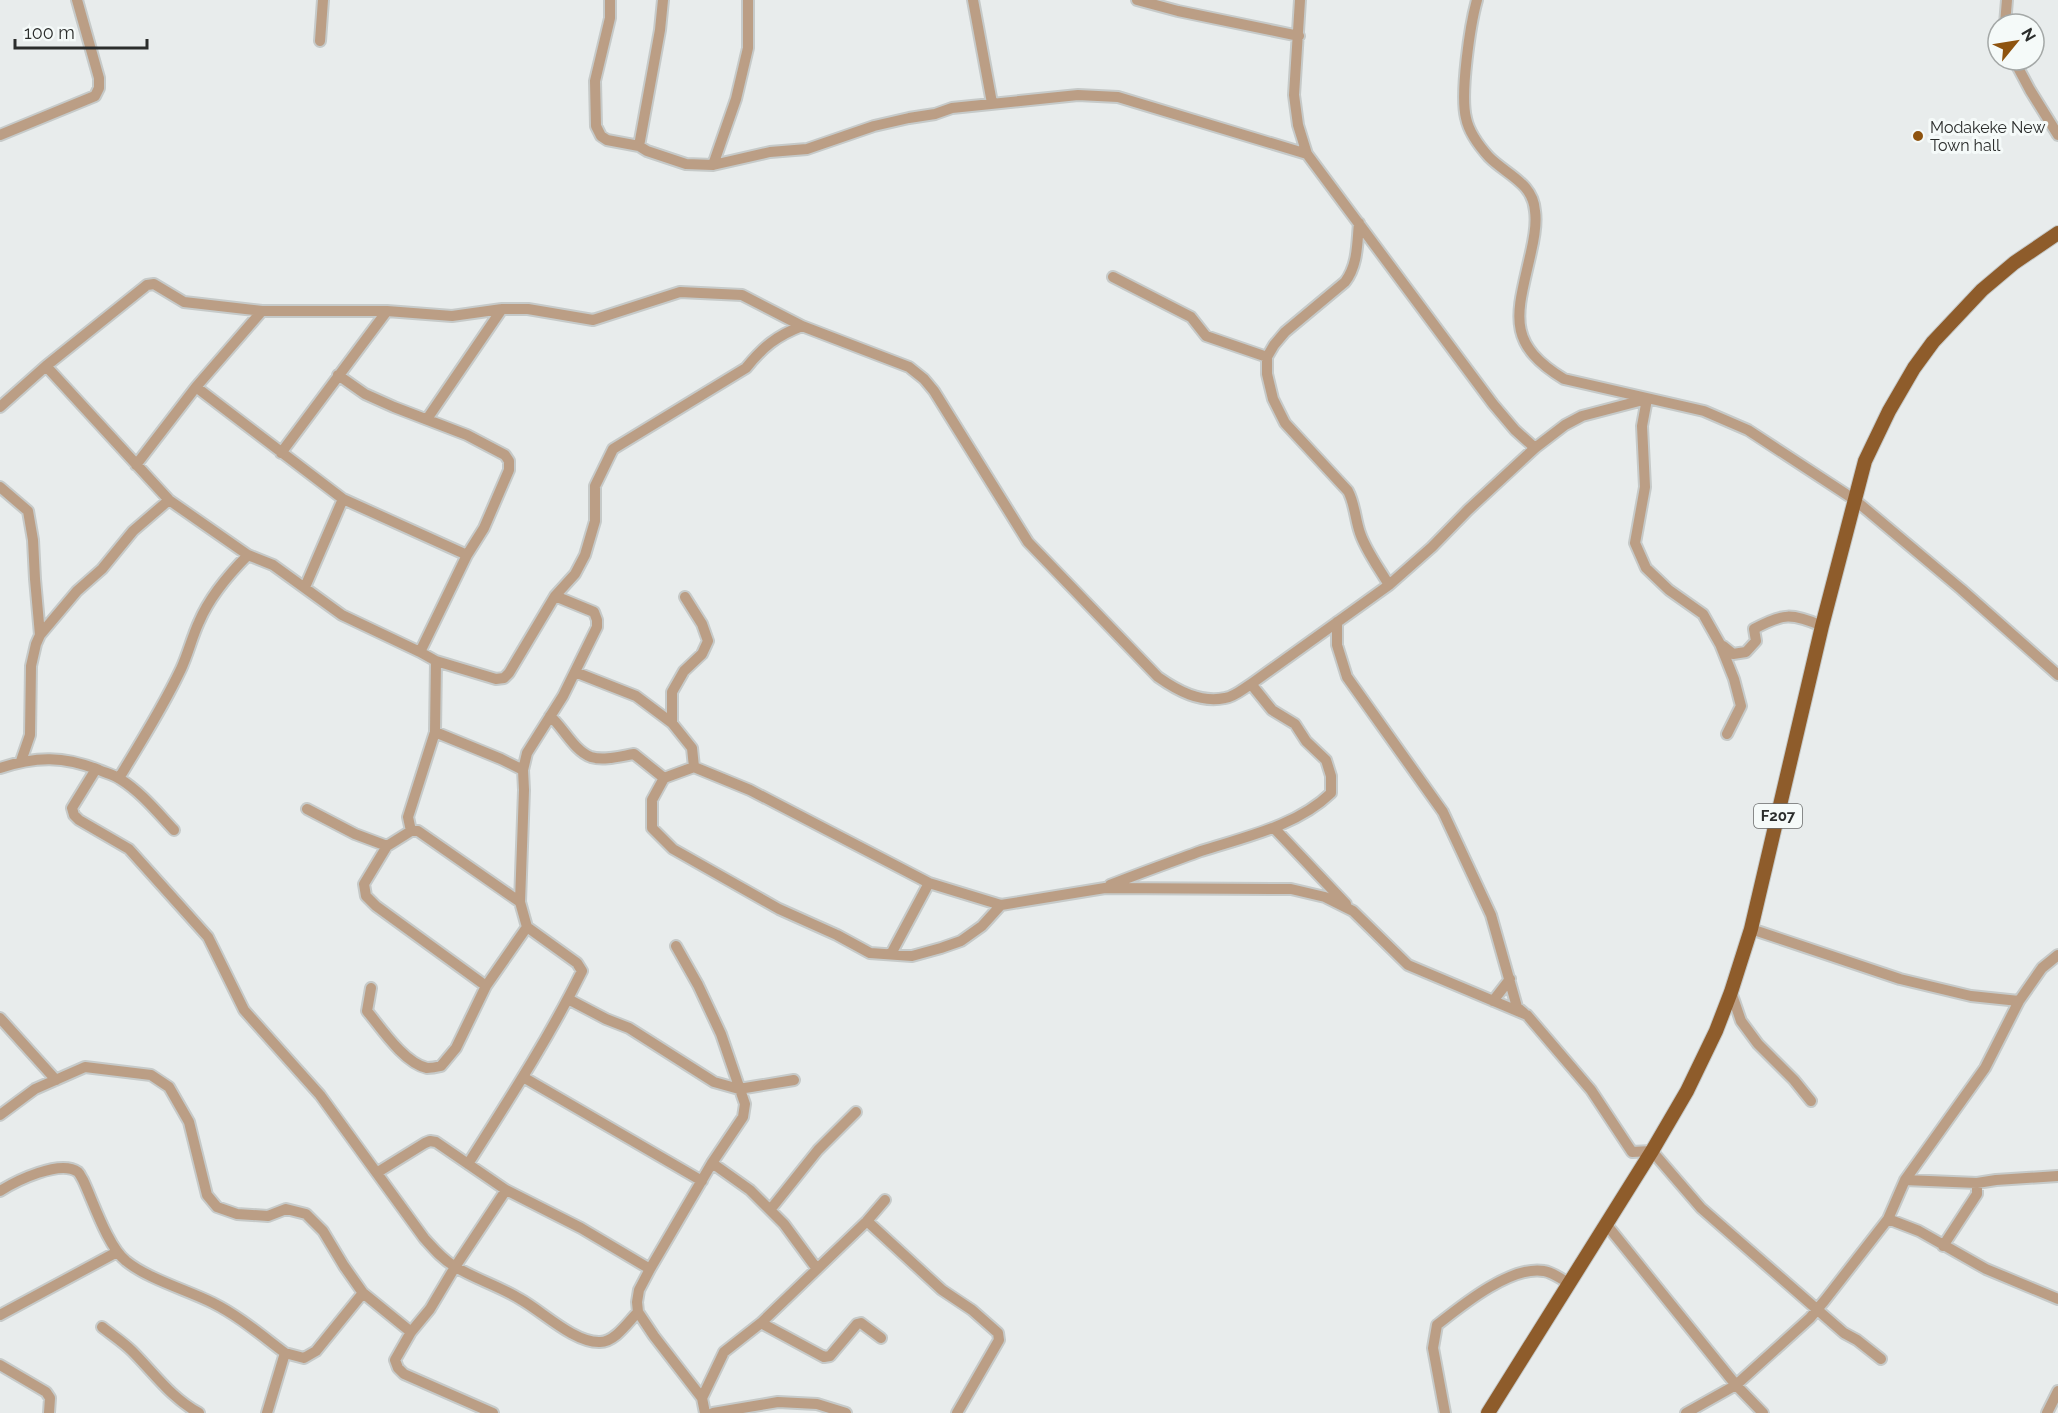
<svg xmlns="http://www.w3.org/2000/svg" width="2058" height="1413" font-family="Raleway,sans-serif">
<rect width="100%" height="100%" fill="#e8ecec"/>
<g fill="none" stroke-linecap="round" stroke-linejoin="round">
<defs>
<path id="minor" d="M610 0V18L595 81 596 126 601 136 607 140 639 146 647 151 686 164 713 165 770 152 807 149 874 126 909 118 935 114 952 108 1078 95 1118 97 1307 154
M973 0 992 103
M1137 0 1178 11 1299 36
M1300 0 1294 95 1298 125 1307 154 1493 404 1515 430 1535 448
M1477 0C1470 25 1460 94 1466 118 1469 133 1480 147 1489 157 1507 175 1533 183 1535 211 1537 224 1534 239 1531 252 1518 312 1503 342 1564 379L1704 411 1748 430 1855 500 1961 589 2058 675
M2005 24 2007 0
M320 41 323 0
M2014 60 2030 90 2058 135
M0 135 95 96 99 88V78L77 0
M639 146 660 30 663 0
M713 165 736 99 748 48V0
M1359 223C1357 244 1358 265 1345 282L1285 332 1274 345 1267 357V374L1273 399 1285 423 1348 491C1355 504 1355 519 1360 533 1366 551 1379 568 1389 585
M1113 277 1191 317 1206 336 1267 357
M46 366 169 500 248 555 273 565 342 615 420 652 436 661 496 679 504 678 509 673 555 596 575 574 585 555 595 521V486L613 449 746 368C763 347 776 336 802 326
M338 375 365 394 394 407 467 435 505 455 509 461V470L484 528 467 555 420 652
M196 387 343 499 467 555
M1647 399 1642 426 1645 487 1635 543 1646 568 1669 590 1703 614 1720 644 1734 679 1741 706 1727 734
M0 407 46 366 147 285 154 284 184 302 262 311H387L452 316 502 309H528L593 320 680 292 742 295 802 326 909 367 924 379 934 391 1028 542 1158 677C1178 691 1200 703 1225 698 1234 697 1243 689 1251 684L1389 585 1432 547 1468 510 1535 448 1565 425 1582 416 1647 399
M427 419 502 309
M281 453 387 311
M136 465 196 387 262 311
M0 487 28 511 33 540 35 579 40 635
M305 587 343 499
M1337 622V645L1347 677 1443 812 1491 915 1517 1007 1524 1013
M1723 646 1733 654 1746 652 1756 641 1754 629C1783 613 1792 613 1822 626
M436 661 435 732 408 817 411 831H418L520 902
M575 672 636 696 672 723 692 748 694 767
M550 716C563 727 574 751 591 757 604 761 621 756 634 754L664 778
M672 723V692L684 671 702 654 708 641 702 624 685 597
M435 732 501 759 523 770
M21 761 30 735 31 666 36 644 40 635 77 591 102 569 133 531 169 500
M0 768C36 756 64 756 99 770 106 773 114 775 120 779 141 792 157 812 174 830
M96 769 72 808 74 815 79 820 129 849 208 937 244 1010 320 1095 424 1238C434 1249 442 1259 454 1266 475 1279 499 1286 520 1299 542 1311 574 1343 600 1342 615 1342 628 1322 638 1312
M119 778C141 742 163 707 181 669 188 654 192 637 199 622 210 596 228 575 248 555
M307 809 355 834 387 846 411 831
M1274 828 1346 904
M387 846 364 884 366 896 376 906 486 986
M929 883 1001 905 1105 888 1291 889 1325 897 1353 911 1408 965 1527 1015 1591 1090 1632 1152 1652 1151 1701 1208 1844 1333 1857 1340 1881 1359
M1110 885C1140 873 1171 862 1201 851 1245 837 1297 826 1331 793V776L1326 760 1306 741 1295 724 1272 710 1251 684
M1751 929 1900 979 1971 996 2019 1001
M676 946 698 985 721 1034 745 1104 743 1117 712 1163 650 1269 639 1290 637 1302 638 1312 654 1336 702 1398 705 1413
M891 954 929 883 750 790 694 767 664 778 652 800V828L673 849 779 909 837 935 870 953 912 956 941 948 961 941 982 926 1001 905
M371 988 367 1011C381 1028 404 1063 427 1068 431 1068 437 1067 441 1066L456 1048 486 986 527 927
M1731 992 1741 1021 1758 1044 1794 1080 1811 1101
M568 999 606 1019 629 1028 714 1082 739 1089 794 1080
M1493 1001 1510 979
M0 1018 56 1080
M523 1077 702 1181
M0 1115 35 1089 85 1067 151 1075 169 1087 189 1122 207 1195 217 1207 237 1214 268 1216 286 1209 306 1214 323 1231 344 1266 363 1293 411 1332
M712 1163 750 1190 784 1224 817 1269
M468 1164C508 1101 549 1038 582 971L577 963 527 927 520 902 524 790 523 770 527 753 563 696 597 627V620L594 612 555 596
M378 1172 425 1143 430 1141 436 1142 506 1190 581 1228 650 1269
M1905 1180 1977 1183 1996 1180 2058 1176
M0 1191C16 1181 60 1159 78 1172 80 1174 81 1177 83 1180 93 1201 108 1247 126 1261 148 1279 187 1290 213 1303 239 1316 261 1335 285 1353L304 1358 316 1351 363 1293
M770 1210 818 1150 856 1112
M1888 1219 1919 1231 1986 1269 2058 1299
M867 1221 942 1290 972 1310 998 1333 999 1340 957 1413
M1606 1224 1736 1385 1763 1413
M1943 1246 1977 1194V1183
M0 1315 117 1252
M761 1323 824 1357 830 1356 857 1324 861 1323 881 1338
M102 1327C112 1335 123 1342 132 1351 154 1373 171 1398 199 1413
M0 1365 46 1392 50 1398 49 1413
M702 1398 724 1352 761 1323 867 1221 885 1200
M267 1413 285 1353
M493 1413 404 1374 398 1368 395 1360 411 1332 430 1309 455 1267 506 1190
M713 1413 778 1402 817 1404 846 1413
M1445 1413 1433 1348 1437 1325C1461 1306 1511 1265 1544 1271 1552 1272 1561 1279 1569 1283
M1686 1413 1736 1385 1810 1318 1825 1300 1888 1219 1905 1180 1985 1068 2019 1001 2042 968 2058 955
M2047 1413 2058 1391"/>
<path id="major" d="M1488 1413 1652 1151 1687 1091 1716 1031 1731 992 1751 929 1822 626 1865 461 1889 411 1914 368 1933 342 1982 290 2014 263 2058 233"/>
</defs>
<use href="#minor" stroke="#c6cac9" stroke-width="14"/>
<use href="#major" stroke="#c6cac9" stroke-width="16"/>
<use href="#minor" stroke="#bb9e85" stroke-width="10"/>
<use href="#major" stroke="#8e5c2b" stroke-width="14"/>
</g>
<circle fill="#8e530f" stroke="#f5faf9" stroke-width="2" cx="1918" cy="136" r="6"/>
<g text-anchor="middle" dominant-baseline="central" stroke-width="6" stroke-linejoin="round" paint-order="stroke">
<rect fill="#f5faf9" stroke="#686a6a" stroke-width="1.5" x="1754" y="804" width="48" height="24" rx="4.5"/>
<g font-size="15" font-weight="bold" fill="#2b2d2c">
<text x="1778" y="816">F207</text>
</g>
<g font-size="16" fill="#2b2d2c" stroke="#f5faf9" text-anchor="start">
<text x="1930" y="127">Modakeke New<tspan x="1930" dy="18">Town hall</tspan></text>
</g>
</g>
<g transform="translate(2016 42) rotate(60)"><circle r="28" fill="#f5faf9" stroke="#a4a8a7" stroke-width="1.5"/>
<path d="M0-4.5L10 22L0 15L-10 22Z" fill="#8e530f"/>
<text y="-9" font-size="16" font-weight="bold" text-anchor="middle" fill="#2b2d2c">N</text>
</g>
<path d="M15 39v9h132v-9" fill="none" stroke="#2b2d2c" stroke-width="3"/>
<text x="24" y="39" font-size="18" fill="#2b2d2c" stroke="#f5faf9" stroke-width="4.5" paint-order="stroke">100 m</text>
</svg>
